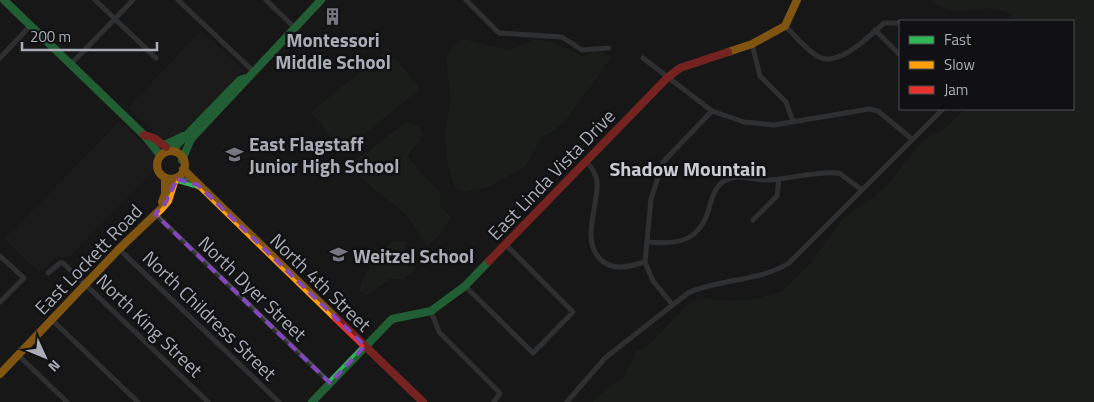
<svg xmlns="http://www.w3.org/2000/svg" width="1094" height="402" font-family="'Titillium Web',sans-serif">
<rect width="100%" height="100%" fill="#171717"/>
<path fill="#212123" d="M201 31 243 70 201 115 175 136 163 140 128 108Z
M120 121 162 161 68 258 57 256 40 273 5 239Z"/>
<path fill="#1d241e" d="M930 0H1094V402H592L611 385 622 380 637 351 648 346 685 307 698 298 728 301 756 299 784 290 809 265 844 218 883 190 919 145 931 134 945 129 965 109H1073V21H1016C997 0 981 11 955 11 946 11 937 5 930 0Z
M463 39 509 50 536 39 551 42 583 56 596 51 612 56 565 121 552 132 541 137 526 166 489 187 464 192 454 186 447 161 445 132 451 102 446 59 453 46Z
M388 49 420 89 343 151 311 112Z
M405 122 417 126 424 133C420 143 412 146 408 157L427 179 440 191V206L451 218 439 235 427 246C418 234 413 221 402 211 385 196 366 186 352 167L356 158 367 153Z
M394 241H406L405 256 416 268 404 279H389L376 290 366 295 359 291C365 270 376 254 394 241Z"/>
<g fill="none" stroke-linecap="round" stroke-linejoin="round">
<path stroke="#4b4c50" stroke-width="5" d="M95 0 156 58
M178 0 253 71
M266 0 295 28
M466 0 499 33 562 37 582 50 609 48
M785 26C795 35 807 51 819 57 840 67 869 36 884 23H900
M875 30 900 55
M752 44 760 76 786 102 793 121
M0 58 30 26
M643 58 712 111 744 122 774 125 869 109 878 111 912 139
M71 64 133 0
M586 161C591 167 596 173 597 181 599 206 580 240 601 260 615 272 630 266 645 262
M155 214 330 383
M753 220 777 196 779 179
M647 242C680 245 701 241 710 205 713 195 716 185 726 180 738 173 754 181 767 180 791 179 815 171 839 173L862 190
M119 249 279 402
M0 256 24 278 0 302
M48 273 60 263H63L208 402
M465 286 533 353 573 312 505 244
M672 304 653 281 645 262 651 199 663 162 712 111
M431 311 439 332 500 393 494 402
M52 320 138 402
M18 355 67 402
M567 402 605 358 688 293C720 278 759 282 789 263L943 109"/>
<path stroke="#30b455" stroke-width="8" d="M4 0 144 135 160 155
M164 145 183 136
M172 150 240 80 246 78
M182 160 191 139 321 0
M177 179 198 185
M312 402 392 319 431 311 465 286 489 261"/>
<path stroke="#ff9f0a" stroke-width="8" d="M728 52 752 44 785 26 797 0
M157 165a14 14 0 1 1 28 0a14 14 0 1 1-28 0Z
M183 169 336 318
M162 202 165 194V178
M0 374 119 249 162 208 168 201 175 179"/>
<path stroke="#e5322d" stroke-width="8" d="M144 135 154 138 166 147
M489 261 667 78 680 68 728 52
M336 318 423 402"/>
</g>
<path d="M0 0H1094V402H0ZM177 179 198 185 365 346 330 383 155 214 165 204Z" fill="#171717" fill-opacity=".55" fill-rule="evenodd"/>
<path fill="none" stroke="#8446be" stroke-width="4" stroke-dasharray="10 6" stroke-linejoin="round" d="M177 179 198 185 365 346 330 383 155 214 165 204Z"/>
<defs>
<symbol id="building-bare" viewBox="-9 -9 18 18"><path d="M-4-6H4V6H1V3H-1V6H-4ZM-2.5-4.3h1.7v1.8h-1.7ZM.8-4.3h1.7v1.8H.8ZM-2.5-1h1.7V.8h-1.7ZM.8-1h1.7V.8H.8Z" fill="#757880" stroke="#111113" stroke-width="2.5" paint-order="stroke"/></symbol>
<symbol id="school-bare" viewBox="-9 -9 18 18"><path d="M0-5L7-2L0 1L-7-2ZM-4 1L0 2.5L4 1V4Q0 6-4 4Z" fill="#757880" stroke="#111113" stroke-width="2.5" paint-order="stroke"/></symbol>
</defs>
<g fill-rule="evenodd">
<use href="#building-bare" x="320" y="4" width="25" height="25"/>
<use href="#school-bare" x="222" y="142" width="25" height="25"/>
<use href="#school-bare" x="326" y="242" width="25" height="25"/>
</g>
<g text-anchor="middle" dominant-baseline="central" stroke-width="5" stroke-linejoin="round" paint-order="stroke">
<g font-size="19" font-weight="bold" fill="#a8adb8" stroke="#111113" text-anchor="start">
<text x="333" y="39" text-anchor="middle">Montessori<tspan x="333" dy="22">Middle School</tspan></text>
<text x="249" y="143">East Flagstaff<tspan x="249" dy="22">Junior High School</tspan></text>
<text x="353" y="255">Weitzel School</text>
</g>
<g font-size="19" fill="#a8adb8" stroke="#111113">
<text transform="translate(551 174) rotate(-46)">East Linda Vista Drive</text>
<text transform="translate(88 259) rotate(-46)">East Lockett Road</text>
<text transform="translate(321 282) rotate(44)">North 4th Street</text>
<text transform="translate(253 288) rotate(44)">North Dyer Street</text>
<text transform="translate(210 315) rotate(44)">North Childress Street</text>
<text transform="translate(150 325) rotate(44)">North King Street</text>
</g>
<g font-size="20" font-weight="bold" fill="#c9ccd4" stroke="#111113">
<text x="688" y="168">Shadow Mountain</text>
</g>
</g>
<rect x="899" y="20" width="175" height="90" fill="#111113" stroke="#4d4f55"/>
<rect x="909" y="36" width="25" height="8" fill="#30b455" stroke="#4d4f55"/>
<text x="944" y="45" font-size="15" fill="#a8adb8">Fast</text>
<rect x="909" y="61" width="25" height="8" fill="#ff9f0a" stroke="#4d4f55"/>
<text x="944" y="70" font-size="15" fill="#a8adb8">Slow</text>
<rect x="909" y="86" width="25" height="8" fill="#e5322d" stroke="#4d4f55"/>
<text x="944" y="95" font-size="15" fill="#a8adb8">Jam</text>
<g transform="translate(45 357) rotate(134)" stroke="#111113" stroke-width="4" paint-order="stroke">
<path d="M0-4L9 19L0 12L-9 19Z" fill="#a8adb8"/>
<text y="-8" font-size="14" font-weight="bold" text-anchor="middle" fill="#a8adb8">N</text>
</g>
<path d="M22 42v8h135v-8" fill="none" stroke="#a8adb8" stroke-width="2.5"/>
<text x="30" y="42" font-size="15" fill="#a8adb8" stroke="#111113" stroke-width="4" paint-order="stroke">200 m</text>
</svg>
